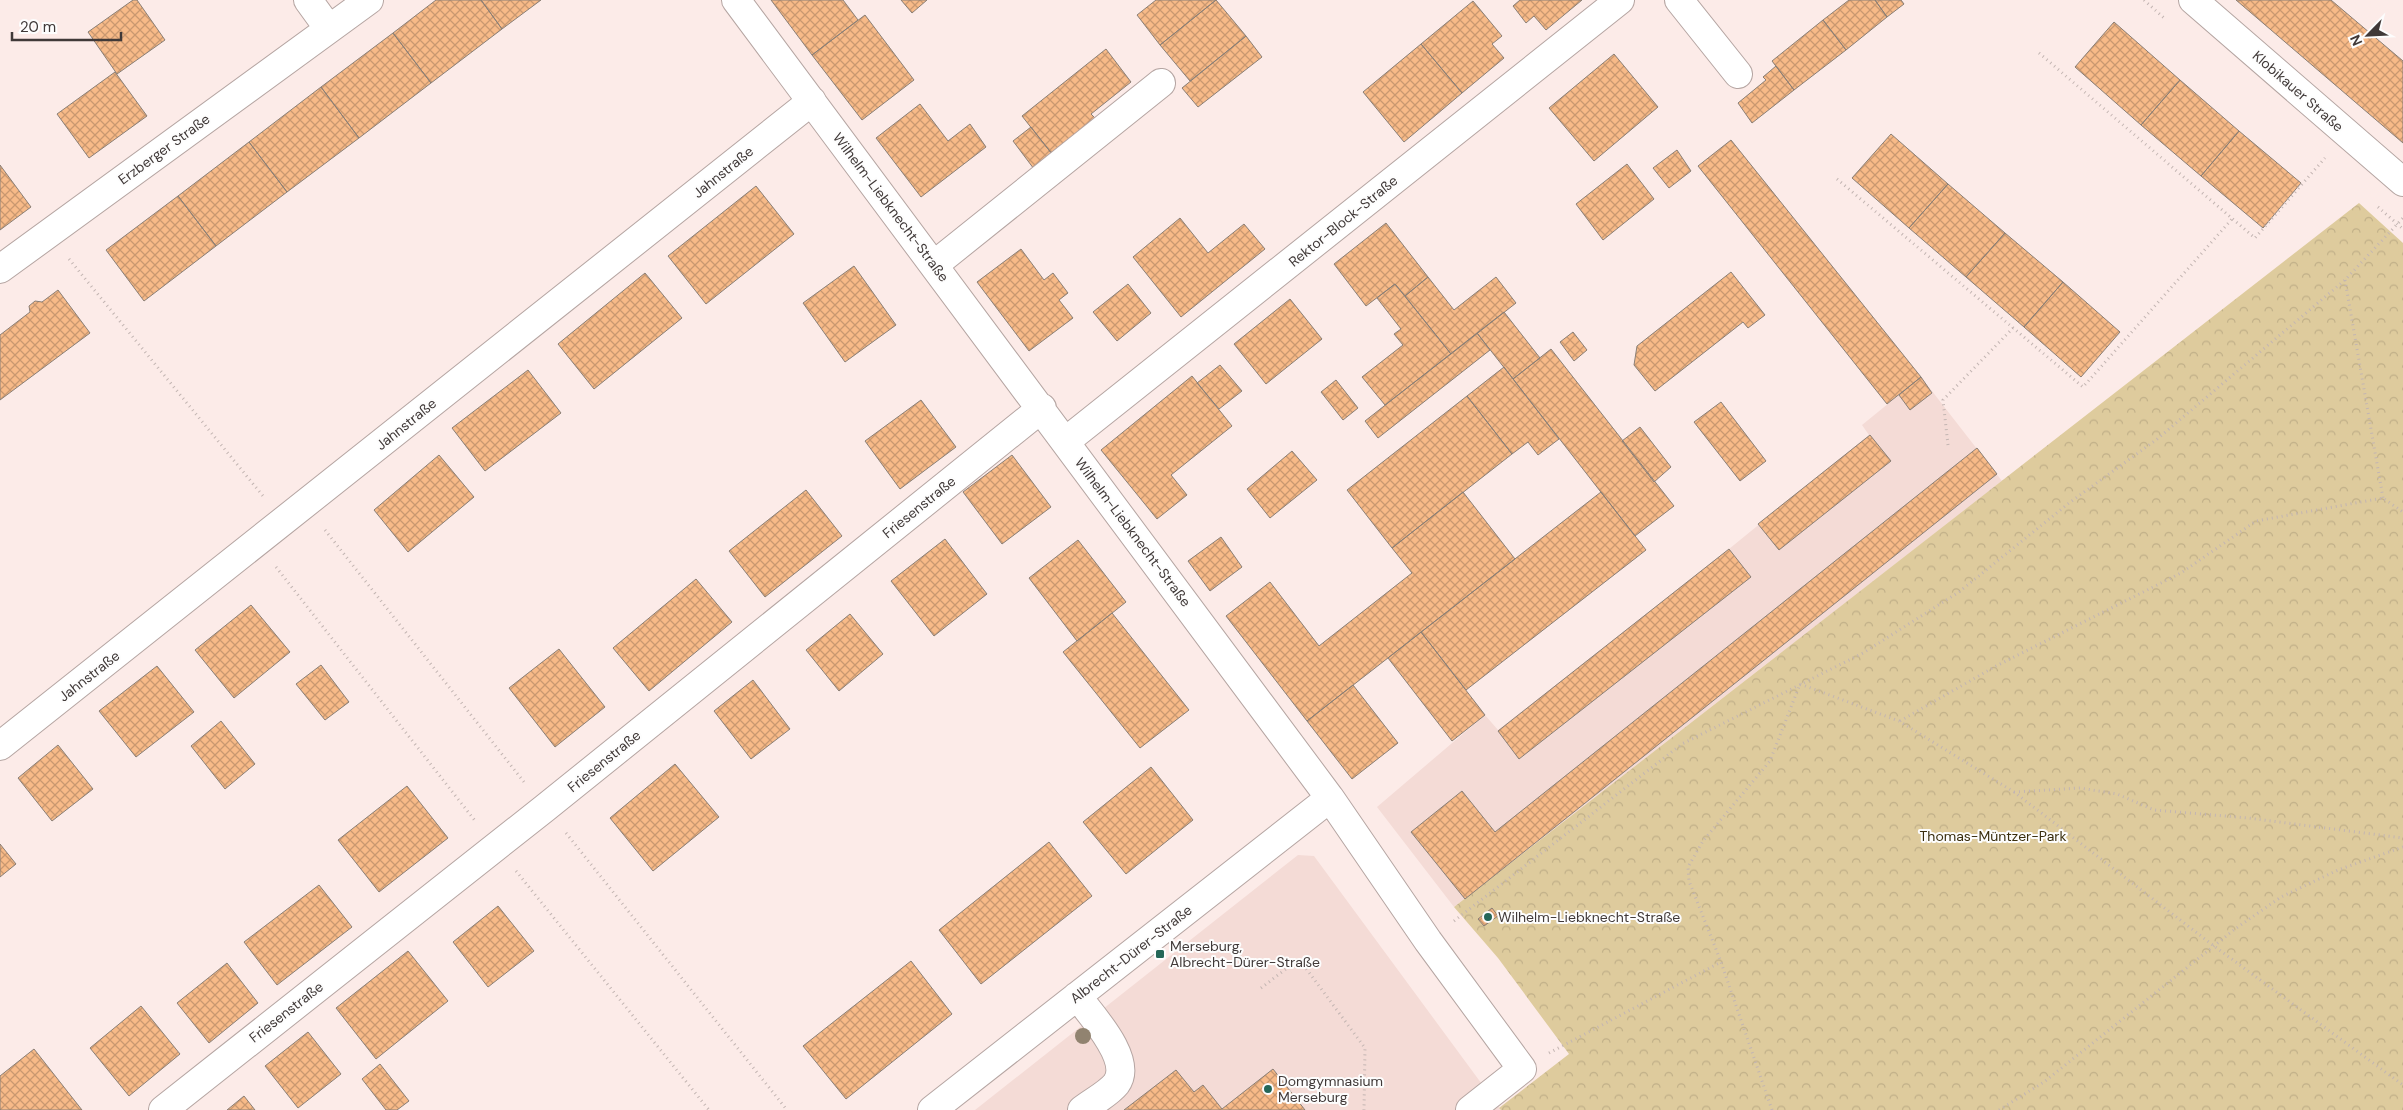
<svg xmlns="http://www.w3.org/2000/svg" width="2403" height="1110" font-family="'DM Sans',sans-serif">
<defs>
<pattern id="park-crowns" width="20" height="18" patternUnits="userSpaceOnUse" patternTransform="scale(1.25)"><rect width="20" height="18" fill="#decb9d"/><path d="M2 6a3 3 0 1 1 6 0M12 15a3 3 0 1 1 6 0" fill="none" stroke="#c0af88"/></pattern>
<pattern id="building-cross-hatch" width="8" height="8" patternUnits="userSpaceOnUse" patternTransform="scale(1.25)"><rect width="8" height="8" fill="#f7ba88"/><path d="M0 0l8 8M0 8l8-8" fill="none" stroke="#c99870"/></pattern>
</defs>
<rect width="100%" height="100%" fill="#fcebe8"/>
<path fill="#f4dbd6" d="M1921 377 2002 481 1454 907 1377 807 1485 715 1498 730 1729 549 1869 435 1862 425Z
M1298 855 1314 856 1501 1110H975Z"/>
<path fill="url(#park-crowns)" d="M2359 203 2403 243V1110H1501L1499 1108 1569 1054 1498 958 1454 907Z"/>
<path fill="url(#building-cross-hatch)" stroke="#8a7f76" d="M133 0H137L165 40 117 74 88 32Z
M436 0H481L502 29 431 83 393 33Z
M481 0H541L502 29Z
M771 0H843L858 20 812 55Z
M901 0H927L912 13Z
M1156 0H1216L1160 45 1137 15Z
M1216 0 1246 36 1190 81 1160 45Z
M1520 0H1582L1546 30 1534 16 1526 23 1513 6Z
M1849 0H1875L1887 17 1846 50 1823 20Z
M1875 0H1901L1904 4 1887 17Z
M2236 0H2331L2403 61V143Z
M1473 1 1502 36 1492 44 1504 58 1462 93 1421 44Z
M865 15 914 80 862 120 812 55Z
M1823 20 1846 50 1794 90 1772 61Z
M2114 22 2180 80 2141 125 2075 67Z
M393 33 431 83 359 138 321 87Z
M1246 36 1262 57 1198 107 1182 88Z
M1421 44 1462 93 1404 142 1363 92Z
M1106 49 1131 82 1091 114 1096 119 1052 154 1022 116Z
M1614 54 1658 107 1594 161 1549 108Z
M1776 66 1794 90 1752 123 1738 103 1766 80 1763 77Z
M115 72 147 116 89 158 57 114Z
M2180 80 2239 131 2201 176 2141 125Z
M321 87 359 138 287 192 249 142Z
M920 104 948 141 970 124 986 147 921 197 876 138Z
M1031 127 1052 154 1034 169 1013 141Z
M2239 131 2301 183 2263 228 2201 176Z
M1891 134 1948 184 1909 228 1852 178Z
M1731 140 1921 377 1887 404 1698 166Z
M249 142 287 192 216 246 178 196Z
M1677 150 1691 171 1669 188 1653 168Z
M1627 164 1654 199 1603 240 1576 204Z
M0 165 31 207 0 230Z
M1948 184 2005 233 1966 277 1909 228Z
M756 186 794 234 706 304 668 256Z
M178 196 216 246 144 301 106 250Z
M1180 218 1208 253 1244 224 1265 249 1181 317 1133 257Z
M1386 223 1428 277 1405 296 1395 284 1366 306 1334 264Z
M2005 233 2063 282 2024 327 1966 277Z
M1021 249 1044 280 1053 273 1068 293 1059 300 1073 318 1029 351 977 282Z
M854 266 896 325 845 362 803 303Z
M1731 272 1765 315 1748 328 1743 322 1655 391 1634 365 1637 346Z
M645 273 682 318 594 389 558 344Z
M1428 277 1454 310 1496 277 1516 303 1451 354 1405 296Z
M2063 282 2120 332 2081 377 2024 327Z
M1128 284 1151 313 1117 341 1093 312Z
M1395 284 1451 354 1385 405 1362 377 1403 345 1394 334 1401 329 1377 298Z
M58 290 90 333 0 400V335L30 312 29 306 35 301 42 302Z
M1290 299 1322 339 1266 384 1234 344Z
M1504 312 1540 358 1513 379 1477 333Z
M1573 332 1587 350 1574 361 1560 342Z
M1477 333 1490 350 1378 438 1365 421Z
M1551 349 1674 506 1635 536 1513 379Z
M1220 365 1242 391 1219 409 1197 383Z
M1504 367 1559 439 1538 455 1528 442 1512 454 1467 396Z
M528 370 561 413 485 471 452 428Z
M1192 376 1232 426 1171 475 1187 495 1157 519 1101 450Z
M1921 377 1932 393 1910 410 1899 395Z
M1336 380 1358 408 1343 420 1321 392Z
M1467 396 1512 454 1392 548 1347 490Z
M921 400 956 447 900 489 865 441Z
M1721 402 1766 461 1740 481 1694 422Z
M1640 427 1671 467 1654 482 1622 441Z
M1870 435 1891 461 1779 550 1758 524Z
M1977 448 1997 474 1465 899 1411 832 1462 791 1495 832Z
M1292 451 1317 480 1270 518 1247 489Z
M439 455 474 497 408 552 374 510Z
M1012 455 1051 507 1002 544 963 492Z
M806 490 842 536 765 597 729 551Z
M1463 492 1515 559 1307 721 1226 616 1270 582 1319 646 1412 573 1392 548Z
M1601 492 1646 550 1466 690 1421 632Z
M1221 537 1242 567 1210 591 1188 561Z
M945 539 987 594 934 636 891 581Z
M1078 540 1126 602 1077 641 1029 578Z
M1729 549 1751 577 1519 759 1498 731Z
M696 579 732 622 649 691 613 648Z
M251 605 290 652 234 698 195 650Z
M1112 613 1189 710 1140 748 1063 652Z
M850 614 883 654 839 691 806 650Z
M1421 632 1485 715 1452 741 1388 658Z
M559 649 605 707 555 747 509 688Z
M321 665 349 702 325 720 296 684Z
M157 666 194 712 136 757 99 711Z
M753 680 790 729 751 759 714 711Z
M1353 685 1398 743 1352 779 1307 721Z
M221 721 255 764 225 789 191 746Z
M58 745 93 789 52 821 18 778Z
M675 764 719 817 653 871 610 818Z
M1151 767 1193 820 1126 874 1083 822Z
M407 786 448 838 379 892 338 840Z
M1049 842 1092 896 981 984 939 930Z
M0 844 16 864 0 877Z
M319 885 352 927 277 985 244 942Z
M498 906 534 951 488 987 453 942Z
M1492 908 1498 916 1484 926 1478 919Z
M408 951 448 1001 376 1059 336 1008Z
M911 961 952 1014 846 1099 803 1046Z
M227 963 258 1003 209 1043 177 1003Z
M141 1006 180 1054 129 1096 90 1048Z
M308 1032 341 1074 298 1108 265 1066Z
M34 1049 82 1110H0V1076Z
M380 1064 409 1101 397 1110H386L362 1079Z
M1273 1069 1305 1110H1124L1176 1070 1194 1092 1203 1085 1222 1109Z
M244 1096 255 1110H227Z"/>
<g fill="none" stroke-linecap="round" stroke-linejoin="round">
<defs>
<path id="minor" d="M308 0 329 29
M736 0 1330 798 1428 941 1522 1069 1470 1110
M1679 0 1738 74
M2193 0 2403 182
M934 265 1161 83
M0 269 369 0
M1066 441 1620 0
M0 746 812 101
M1077 996C1091 1015 1134 1060 1116 1084 1108 1094 1092 1102 1082 1110
M163 1110 545 808 1042 408
M932 1110 1330 798"/>
</defs>
<use href="#minor" stroke="#b5a5a2" stroke-width="30"/>
<path stroke="#c3b5b2" stroke-width="3" stroke-dasharray="1 4" stroke-linecap="butt" d="M2144 0 2164 18
M2039 53 2255 238 2325 158
M1837 179 2083 387 2232 219
M2378 207 2403 229
M69 259 263 496
M2345 280 2383 498
M1948 445 1943 400 2013 328
M325 530 524 782
M276 567 476 822
M1900 721 1996 666 2181 573 2256 521 2383 498 2403 512
M2014 792 2080 788 2117 794 2154 810 2248 818 2403 838
M566 833 787 1110
M516 871 709 1110
M1454 921 1682 744 1863 653 1959 592 2069 503 2156 440 2345 280 2403 218
M1261 988 1299 959 1365 1048 1364 1110
M1549 1053 1721 962
M1772 1110 1721 962 1689 881 1688 867 1703 841 1770 761 1800 684 1899 721 2014 792 2214 946 2403 1085
M1999 1110 2044 1082 2235 929 2281 897 2338 870 2403 847"/>
<use href="#minor" stroke="#fff" stroke-width="28"/>
</g>
<circle fill="#918370" cx="1083" cy="1036" r="8"/>
<g fill="#256758" stroke="#fdfdfd" stroke-width="2">
<circle cx="1488" cy="917" r="5"/>
<rect x="1155" y="949" width="10" height="10" rx="2.5"/>
<circle cx="1268" cy="1089" r="5"/>
</g>
<g text-anchor="middle" dominant-baseline="central" stroke-width="4" stroke-linejoin="round" paint-order="stroke">
<g font-size="14" fill="#403938" stroke="#fdfdfd">
<text transform="translate(2298 91) rotate(41)">Klobikauer Straße</text>
<text transform="translate(164 149) rotate(-36)">Erzberger Straße</text>
<text transform="translate(723 172) rotate(-39)">Jahnstraße</text>
<text transform="translate(891 207) rotate(53)">Wilhelm-Liebknecht-Straße</text>
<text transform="translate(1343 221) rotate(-39)">Rektor-Block-Straße</text>
<text transform="translate(406 424) rotate(-39)">Jahnstraße</text>
<text transform="translate(919 507) rotate(-39)">Friesenstraße</text>
<text transform="translate(1133 532) rotate(53)">Wilhelm-Liebknecht-Straße</text>
<text transform="translate(89 676) rotate(-38)">Jahnstraße</text>
<text transform="translate(604 761) rotate(-39)">Friesenstraße</text>
<text transform="translate(1131 954) rotate(-38)">Albrecht-Dürer-Straße</text>
<text transform="translate(286 1012) rotate(-38)">Friesenstraße</text>
</g>
<g font-size="14" fill="#3a2e0e" stroke="#fdfdfd">
<text x="1993" y="836">Thomas-Müntzer-Park</text>
</g>
<g font-size="14" fill="#403938" stroke="#fdfdfd" text-anchor="start">
<text x="1498" y="917">Wilhelm-Liebknecht-Straße</text>
<text x="1170" y="946">Merseburg,<tspan x="1170" dy="16">Albrecht-Dürer-Straße</tspan></text>
<text x="1278" y="1081">Domgymnasium<tspan x="1278" dy="16">Merseburg</tspan></text>
</g>
</g>
<g transform="translate(2368 35) rotate(246)" stroke="#fdfdfd" stroke-width="4" paint-order="stroke">
<path d="M0-4L9 19L0 12L-9 19Z" fill="#403938"/>
<text y="-8" font-size="14" font-weight="bold" text-anchor="middle" fill="#403938">N</text>
</g>
<path d="M12 32v8h109v-8" fill="none" stroke="#403938" stroke-width="2.5"/>
<text x="20" y="32" font-size="15" fill="#403938" stroke="#fdfdfd" stroke-width="4" paint-order="stroke">20 m</text>
</svg>
